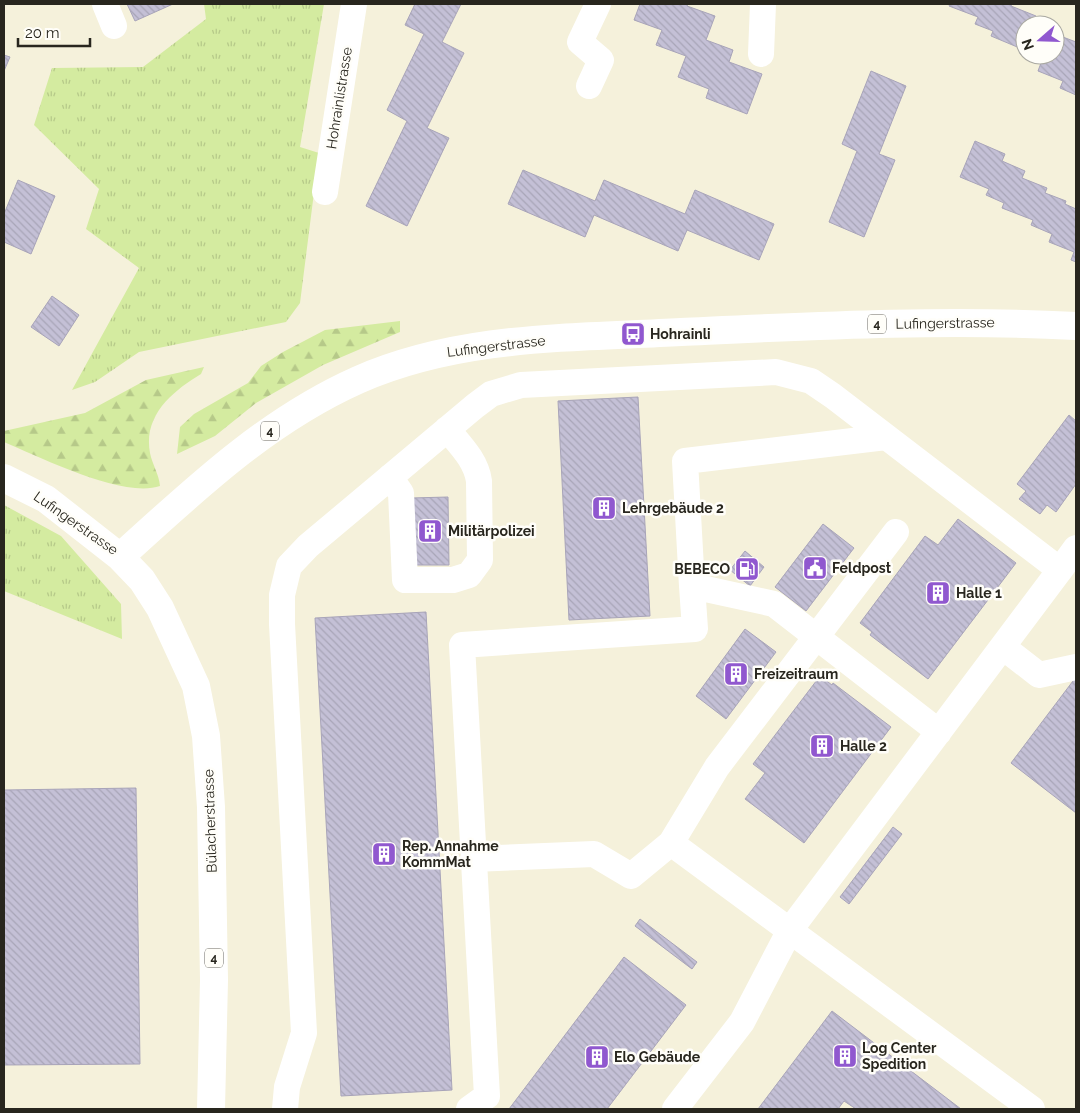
<svg xmlns="http://www.w3.org/2000/svg" width="1080" height="1113" font-family="Raleway,sans-serif">
<defs>
<pattern id="grass-tufts" width="24" height="20" patternUnits="userSpaceOnUse" patternTransform="scale(1.25)"><rect width="24" height="20" fill="#d4eba0"/><path d="M3 7l-1-3M5 7V3M7 7l1-3M15 17l-1-3M17 17v-4M19 17l1-3" fill="none" stroke="#b6c989"/></pattern>
<pattern id="forest-firs" width="22" height="20" patternUnits="userSpaceOnUse" patternTransform="scale(1.25)"><rect width="22" height="20" fill="#d4eba0"/><path d="M5 1l3.5 6h-7zM16 11l3.5 6h-7z" fill="#b6c989"/></pattern>
<pattern id="building-back-hatch" width="6" height="6" patternUnits="userSpaceOnUse" patternTransform="scale(1.25)"><rect width="6" height="6" fill="#c4c0d6"/><path d="M-1 5l2 2M0 0l6 6M5-1l2 2" fill="none" stroke="#a8a5b7"/></pattern>
</defs>
<rect width="100%" height="100%" fill="#f5f1db"/>
<path fill="url(#grass-tufts)" d="M204 4H324L300 147 319 153 300 303 286 322 139 352 95 382 72 390 139 268 86 229 99 189 34 125 52 68 143 67 206 19Z
M4 505 61 536 121 604 122 639 4 591Z"/>
<path fill="url(#forest-firs)" d="M400 321V332L323 365 256 403 215 436 177 454 180 427 194 414 248 383 261 366 283 352 325 330Z
M204 367 201 374C173 391 143 415 150 453 152 464 159 474 160 486 123 499 40 457 4 442V431L85 413 146 380Z"/>
<path fill="url(#building-back-hatch)" stroke="#a8a4b9" d="M127 4H173L135 21Z
M415 4H461L442 42 464 53 427 128 449 138 407 226 366 206 407 121 387 110 424 34 405 25Z
M640 4H688L687 6 715 16 706 40 733 50 729 62 762 74 747 114 706 98 709 89 678 77 686 56 656 45 662 30 634 20Z
M950 4H1012L1011 6 1036 16 1034 21 1043 25H1025V55H1055V34L1076 42V95L1060 88 1063 81 1038 71 1041 63 1020 54 1022 49 991 36 993 31 975 24 978 17 949 6Z
M4 55 10 57 4 71Z
M871 71 906 86 879 154 895 160 864 237 829 222 857 151 842 144Z
M975 141 1005 154 1002 161 1025 171 1022 178 1047 188 1045 193 1066 201 1065 204 1076 209V262L1071 260 1074 252 1049 242 1052 234 1031 225 1033 220 1002 208 1004 203 986 195 989 189 960 177Z
M523 170 595 201 604 180 685 214 695 190 774 224 759 260 687 230 678 251 594 215 585 237 508 204Z
M18 180 55 196 31 254 4 242V214Z
M52 296 79 315 59 346 31 327Z
M638 397 650 616 569 620 558 401Z
M1069 415 1076 421V484L1056 512 1047 505 1040 514 1019 499 1026 491 1017 484Z
M448 497 449 565H413L411 498Z
M958 519 1016 563 928 679 870 635 872 632 860 623 925 536 938 545Z
M823 524 854 548 806 611 775 587Z
M745 551 764 567 750 586 730 570Z
M426 612 452 1090 341 1096 315 618Z
M745 629 776 652 726 719 696 696Z
M820 676 832 685 833 683 891 727 804 843 745 799 765 773 753 764Z
M1076 677V813L1011 763Z
M136 788 140 1064 4 1065V790Z
M893 827 902 834 849 904 840 897Z
M640 919 697 962 692 969 635 926Z
M624 957 686 1005 607 1109H509Z
M832 1011 961 1109H856L844 1101 838 1109H758Z"/>
<g fill="none" stroke-linecap="round" stroke-linejoin="round">
<path stroke="#fff" stroke-width="26" d="M105 4 114 26
M761 54 763 4
M589 86 601 60 580 42 598 4
M325 192 354 4
M390 477 401 493 405 580H453L469 575 480 560 479 481C476 460 460 445 447 429
M1060 570 1076 548
M692 586 685 461 886 437
M1003 647 1039 675 1076 667
M671 843 1032 1109
M473 859 594 854 631 876 671 843 717 767 896 532
M285 1109 287 1087 304 1033 282 624V595L289 566 308 546 475 406 491 394 521 385 776 372 811 381 833 396 1060 570 790 930 742 1022 675 1109
M469 1109 487 1096 462 645 695 629 692 586 774 604 939 732"/>
<path stroke="#fff" stroke-width="28" d="M4 478 46 499 120 557 142 580 160 608 196 686 206 736 211 807 214 980 211 1109
M120 557C194 490 266 421 358 380 460 335 573 338 681 332 813 326 944 319 1076 326"/>
</g>
<defs>
<symbol id="bus-square" viewBox="-11 -11 22 22"><rect x="-9" y="-9" width="18" height="18" rx="4" fill="#9058cf" stroke="#fffef9"/><path d="M-5-6H5V4H4V6H2V4H-2V6H-4V4H-5ZM-3.5-4V0h7V-4ZM-3.5 1.2v1.5H-2V1.2ZM2 1.2v1.5H3.5V1.2Z" fill="#fff"/></symbol>
<symbol id="building-square" viewBox="-11 -11 22 22"><rect x="-9" y="-9" width="18" height="18" rx="4" fill="#9058cf" stroke="#fffef9"/><path d="M-4-6H4V6H1V3H-1V6H-4ZM-2.5-4.3h1.7v1.8h-1.7ZM.8-4.3h1.7v1.8H.8ZM-2.5-1h1.7V.8h-1.7ZM.8-1h1.7V.8H.8Z" fill="#fff"/></symbol>
<symbol id="civic-square" viewBox="-11 -11 22 22"><rect x="-9" y="-9" width="18" height="18" rx="4" fill="#9058cf" stroke="#fffef9"/><path d="M-.6-6.5H3V-4.5H.6V-3L4-1V1h2V6H-6V1h2V-1L-.6-3ZM-1.2 2.5V6h2.4V2.5Z" fill="#fff"/></symbol>
<symbol id="fuel-square" viewBox="-11 -11 22 22"><rect x="-9" y="-9" width="18" height="18" rx="4" fill="#9058cf" stroke="#fffef9"/><path d="M-5.5-6h7V0h2V4h1.3V-2.5L3-4.5l.8-.8L6-3V5H2.5V1h-1V6h-7ZM-4.2-4.7v3.2H.2V-4.7Z" fill="#fff"/></symbol>
</defs>
<g fill-rule="evenodd">
<use href="#bus-square" x="619" y="320" width="28" height="28"/>
<use href="#building-square" x="590" y="494" width="28" height="28"/>
<use href="#building-square" x="416" y="517" width="28" height="28"/>
<use href="#civic-square" x="801" y="554" width="28" height="28"/>
<use href="#fuel-square" x="733" y="555" width="28" height="28"/>
<use href="#building-square" x="924" y="579" width="28" height="28"/>
<use href="#building-square" x="722" y="660" width="28" height="28"/>
<use href="#building-square" x="808" y="732" width="28" height="28"/>
<use href="#building-square" x="370" y="840" width="28" height="28"/>
<use href="#building-square" x="831" y="1042" width="28" height="28"/>
<use href="#building-square" x="583" y="1043" width="28" height="28"/>
</g>
<g text-anchor="middle" dominant-baseline="central" stroke-width="5" stroke-linejoin="round" paint-order="stroke">
<g fill="#fffef9" stroke="#686760" stroke-width="1">
<rect x="868" y="314.5" width="18" height="19" rx="4"/>
<rect x="261" y="421.5" width="18" height="19" rx="4"/>
<rect x="205" y="948.5" width="18" height="19" rx="4"/>
</g>
<g font-size="12" font-weight="bold" fill="#28261e">
<text x="877" y="324">4</text>
<text x="270" y="431">4</text>
<text x="214" y="958">4</text>
</g>
<g font-size="14" fill="#28261e" stroke="#fffef9">
<text transform="translate(339 98) rotate(-81)">Hohrainlistrasse</text>
<text transform="translate(945 323) rotate(-1)">Lufingerstrasse</text>
<text transform="translate(496 346) rotate(-7)">Lufingerstrasse</text>
<text transform="translate(76 523) rotate(35)">Lufingerstrasse</text>
<text transform="translate(210 821) rotate(-92)">Bülacherstrasse</text>
</g>
<g font-size="14" font-weight="bold" fill="#28261e" stroke="#fffef9" text-anchor="start">
<text x="650" y="334">Hohrainli</text>
<text x="622" y="508">Lehrgebäude 2</text>
<text x="448" y="531">Militärpolizei</text>
<text x="832" y="568">Feldpost</text>
<text x="730" y="569" text-anchor="end">BEBECO</text>
<text x="956" y="593">Halle 1</text>
<text x="754" y="674">Freizeitraum</text>
<text x="840" y="746">Halle 2</text>
<text x="402" y="846">Rep. Annahme<tspan x="402" dy="16">KommMat</tspan></text>
<text x="862" y="1048">Log Center<tspan x="862" dy="16">Spedition</tspan></text>
<text x="614" y="1057">Elo Gebäude</text>
</g>
</g>
<rect width="1080" height="1113" fill="none" stroke="#28261e" stroke-width="10"/>
<g transform="translate(1040 40) rotate(250)"><circle r="24" fill="#fffef9" stroke="#a9a8a1"/>
<path d="M0-4L9 19L0 12L-9 19Z" fill="#9058cf"/>
<text y="-8" font-size="14" font-weight="bold" text-anchor="middle" fill="#28261e">N</text>
</g>
<path d="M18 38v8h72v-8" fill="none" stroke="#28261e" stroke-width="2.5"/>
<text x="25" y="38" font-size="15" fill="#28261e" stroke="#fffef9" stroke-width="4" paint-order="stroke">20 m</text>
</svg>
